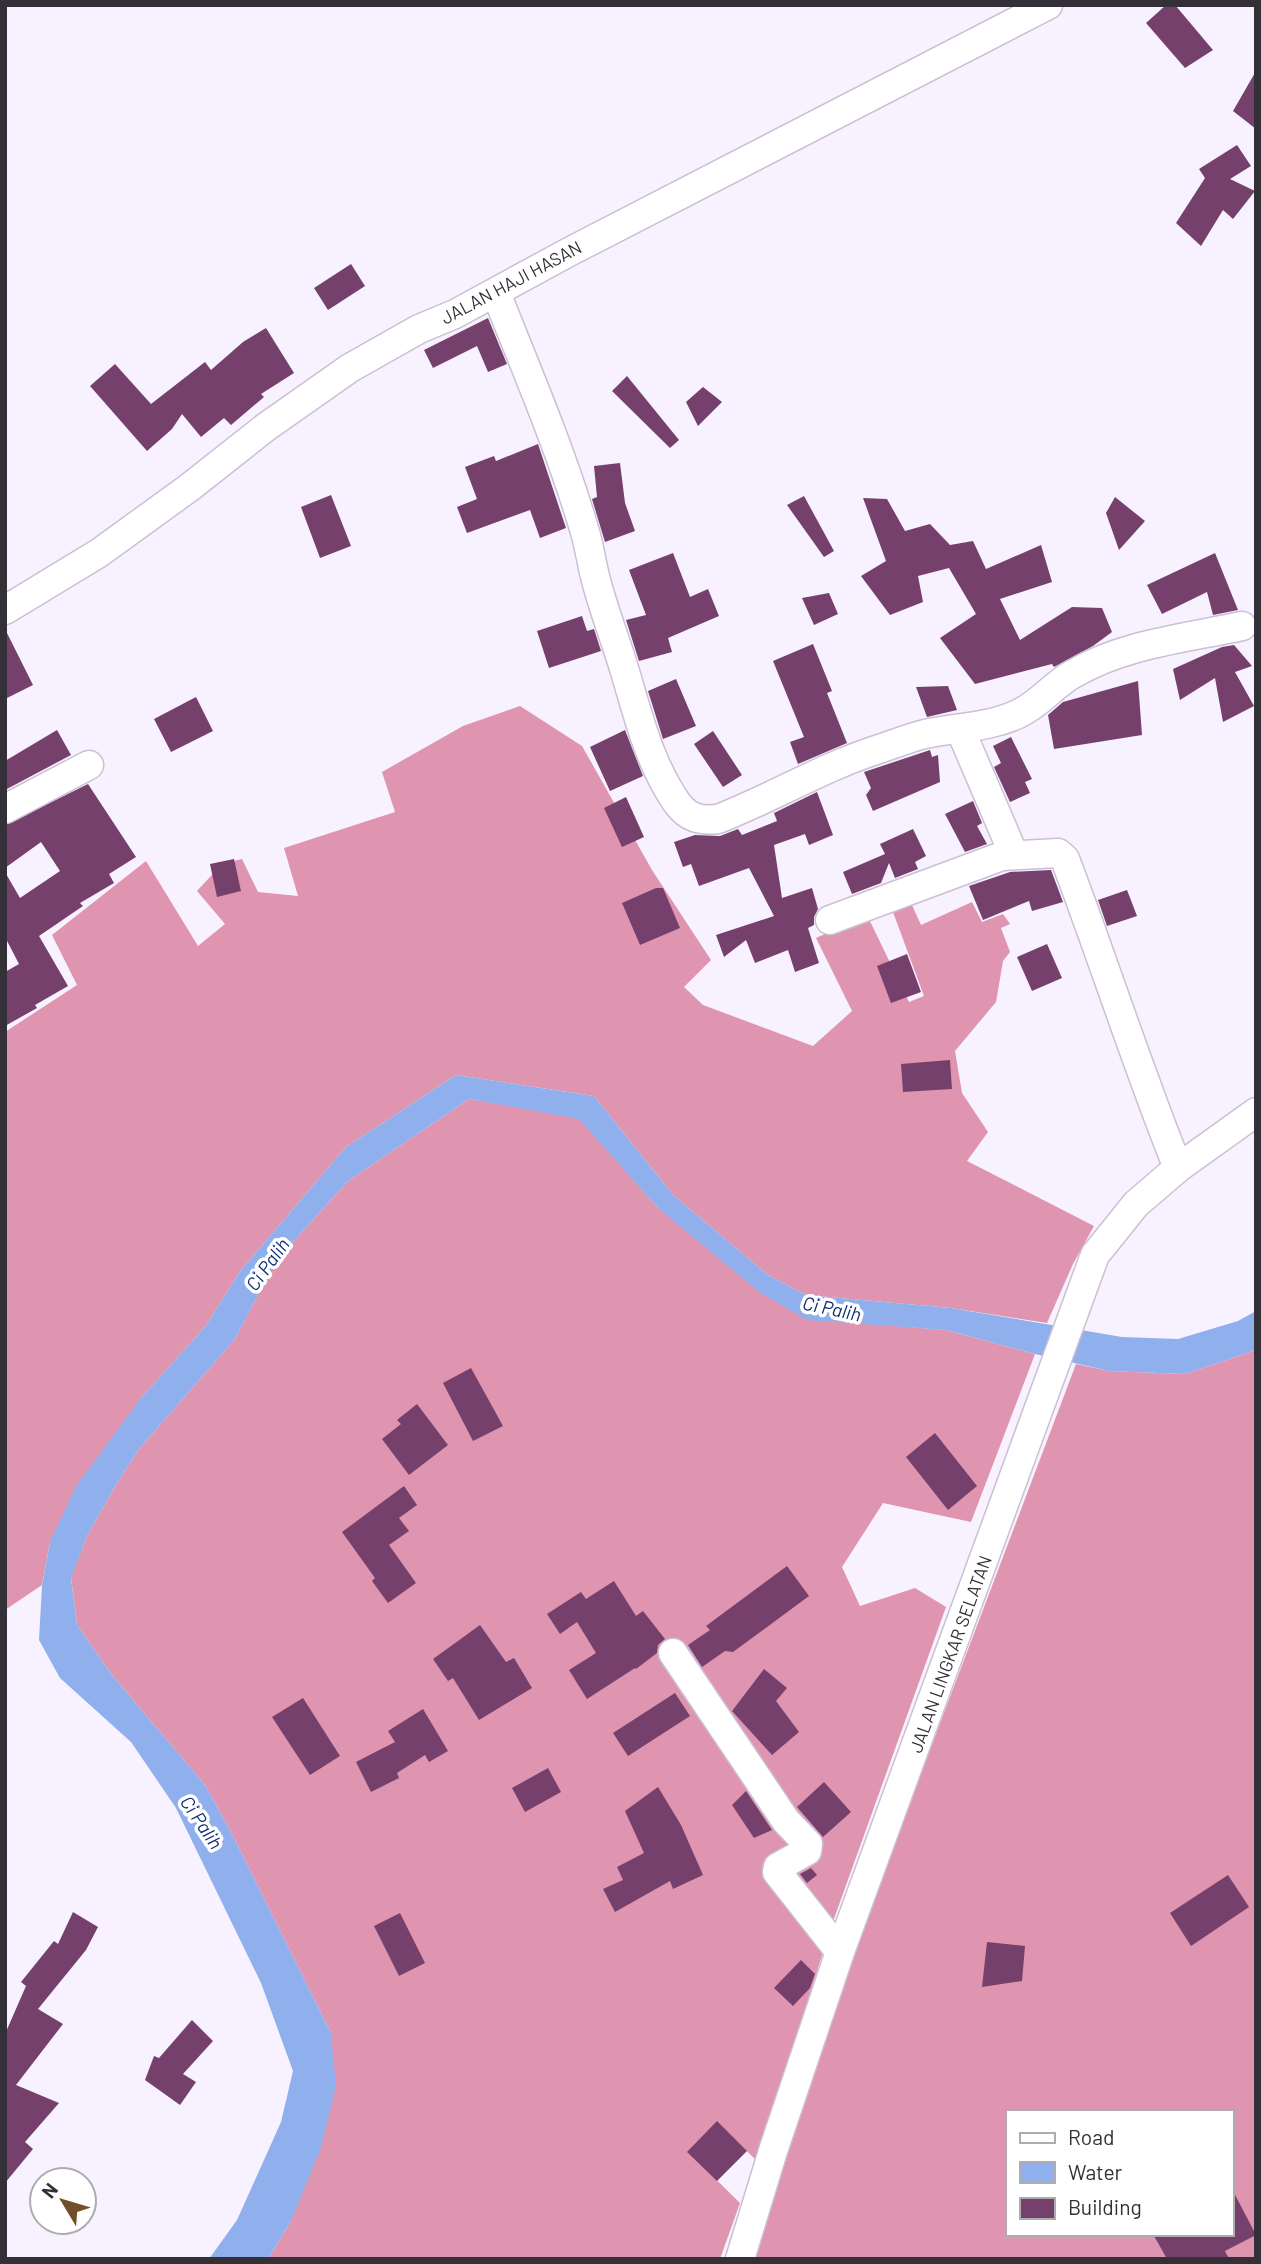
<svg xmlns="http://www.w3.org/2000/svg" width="1261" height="2264" font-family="Barlow,sans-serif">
<rect width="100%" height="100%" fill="#f8f1ff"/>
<path fill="#df94af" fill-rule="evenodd" d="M520 706 582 746 652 870 711 960 684 987 703 1005 813 1046 852 1011 816 938 867 915 909 1002 924 996 893 912 911 903 921 925 972 902 982 922 1003 914 1010 924 1001 928 1010 952 1003 961 996 1002 955 1051 962 1093 988 1132 967 1161 1094 1226 1073 1264 1047 1323 951 1308 806 1295 768 1275 673 1195 594 1096 456 1075 346 1147 241 1270 205 1327 141 1398 50 1542 42 1585 5 1610V1032L77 985 52 935 146 861 198 946 225 924 197 891 222 864 242 859 258 892 298 896 284 848 395 812 382 772 463 726Z
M469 1099 579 1118 658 1208 807 1319 946 1330 1035 1354 971 1522 883 1503 842 1567 860 1606 915 1588 946 1607 831 1927 757 2161 717 2122 688 2152 740 2203 720 2259H268L291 2221 331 2033 231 1832 205 1785 112 1675 77 1625 71 1577 87 1536 114 1488 139 1449 235 1339 275 1262 348 1181Z
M1256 1350V2259H751L843 1980 1076 1364 1109 1371 1185 1374ZM1007 2112H1231V2234H1007Z"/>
<path fill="#90afed" d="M456 1075 594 1096 673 1195 768 1275 806 1295 951 1308 1122 1337 1178 1339 1238 1321 1256 1311V1350L1185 1374 1109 1371 1035 1354 946 1330 807 1320 759 1292 658 1208 579 1119 469 1099 348 1181 275 1262 235 1339 139 1449 114 1488 87 1536 71 1578 77 1625 112 1675 205 1785 231 1832 331 2033 336 2086 321 2148 291 2221 268 2259H209L237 2220 281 2122 293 2071 261 1983 176 1808 131 1742 60 1678 39 1640 42 1586 50 1542 76 1486 141 1398 205 1327 241 1270 346 1147Z"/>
<path fill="#75406c" d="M1166 5H1175L1213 50 1185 68 1146 23Z
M1256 71V129L1233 111Z
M1237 145 1251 166 1230 179 1255 191 1233 219 1223 210 1201 246 1176 223 1205 178 1199 169Z
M351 264 365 286 328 310 314 288Z
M488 318 507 364 488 372 477 346 433 368 424 350Z
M266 328 294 373 261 394 264 397 231 425 224 418 201 437 182 414 172 429 147 451 90 386 115 364 151 404 205 362 211 370 243 342Z
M627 376 679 440 670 448 612 391Z
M703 387 722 402 698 426 686 402Z
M538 444 566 528 540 538 530 510 467 533 457 507 477 499 465 467 494 456 496 461Z
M620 463 625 503 635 531 605 542 592 499 597 497 594 466Z
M331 495 351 546 320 558 301 507Z
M804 496 834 551 824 557 787 505Z
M1115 497 1145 521 1119 550 1106 513Z
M863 498 887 499 905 531 930 524 950 545 973 541 986 569 1041 545 1052 582 1000 599 1020 640 1072 607 1102 608 1112 632 1093 646 1054 667 1052 664 975 684 940 638 976 614 949 568 918 576 923 602 890 615 861 576 886 561Z
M673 553 690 597 708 589 719 616 668 638 672 652 639 661 626 620 646 615 629 570Z
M1215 553 1238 610 1213 615 1207 592 1162 614 1147 585Z
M829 593 838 614 814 625 802 598Z
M582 616 587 631 594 629 601 651 549 668 537 631Z
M5 629 33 685 5 699Z
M813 644 832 691 827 693 847 743 798 764 790 742 804 737 773 661Z
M1234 645 1252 666 1235 672 1254 706 1223 722 1215 678 1180 700 1173 669 1222 647Z
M676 679 696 726 663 739 648 691Z
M1138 681 1142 735 1054 749 1048 715 1063 702Z
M948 686 957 710 927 717 916 687Z
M196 697 213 731 171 752 154 719Z
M57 730 71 755 5 790V761Z
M625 730 643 776 610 791 590 747Z
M713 731 742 775 723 787 694 744Z
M1011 737 1032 779 1025 782 1030 793 1010 802 994 767 1001 763 993 746Z
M930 750 932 757 938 755 940 782 873 811 866 795 871 788 864 772Z
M88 784 136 857 109 874 114 883 80 903 83 906 39 936 68 986 35 1005 37 1008 5 1026V972L19 964 5 937V872L20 898 60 871 41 842 5 868V825Z
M817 792 833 835 809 845 805 834 774 845 782 898 812 888 818 909 814 917V925L808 928 819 963 795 972 788 950 755 963 746 940 724 957 716 935 774 916 749 868 699 886 691 864 683 867 674 842 695 835 720 836 738 829 742 835 777 821 774 813Z
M626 797 644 837 622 847 604 808Z
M973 801 982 823 977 826 987 844 965 852 945 814Z
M913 829 926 856 915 862 918 869 895 878 889 863 881 883 852 894 843 872 885 854 880 844Z
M234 859 241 891 217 897 210 864Z
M1051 870 1063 902 1032 911 1029 901 983 920 969 886 1010 872Z
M656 888H663L680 928 640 945 622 903Z
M1127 890 1137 916 1107 926 1098 900Z
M1047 944 1062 978 1032 991 1017 957Z
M907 954 921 992 891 1003 877 966Z
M950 1060 952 1089 903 1092 901 1064Z
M471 1368 503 1426 473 1441 443 1383Z
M417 1404 448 1445 409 1475 382 1439 401 1424 397 1420Z
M935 1433 977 1486 948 1510 906 1457Z
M404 1486 417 1505 399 1518 409 1531 389 1545 416 1583 388 1603 372 1581 375 1578 342 1532Z
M787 1566 809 1596 733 1652 725 1651 702 1667 688 1645 710 1630 706 1626Z
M614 1581 636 1616 643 1611 665 1639 658 1645 657 1653 636 1669 635 1668 587 1699 569 1670 596 1653 577 1622 560 1634 547 1614 581 1592 586 1599Z
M480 1625 506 1662 514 1658 532 1688 479 1720 453 1678 448 1681 433 1659Z
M764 1669 787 1688 776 1701 799 1732 772 1755 732 1711Z
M675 1693 690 1716 628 1756 613 1733Z
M303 1698 340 1756 310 1775 272 1717Z
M423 1709 448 1751 429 1762 425 1755 397 1773 399 1778 371 1792 356 1762 395 1742 388 1731Z
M548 1768 561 1792 525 1812 512 1788Z
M824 1782 851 1812 823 1837 797 1807Z
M658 1787 681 1825 703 1875 673 1889 670 1881 615 1912 603 1889 623 1880 617 1867 644 1853 625 1811Z
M746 1791 772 1830 754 1838 732 1805Z
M811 1868 817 1875 807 1883 800 1874Z
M1228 1875 1249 1907 1191 1946 1170 1913Z
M73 1912 98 1927 86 1950 38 2009 63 2024 16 2085 59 2103 25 2142 33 2149 5 2183V2034L26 1986 21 1982 54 1941 58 1944Z
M400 1913 425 1963 399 1976 374 1926Z
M987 1942 1025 1946 1022 1981 982 1987Z
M801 1960 815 1974 810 1988 793 2006 774 1988Z
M192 2020 213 2041 183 2074 196 2082 180 2105 145 2080 154 2056 159 2058Z
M717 2121 747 2151 717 2181 687 2152Z
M1231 2187 1256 2235 1225 2251 1229 2259H1167L1153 2234H1231Z"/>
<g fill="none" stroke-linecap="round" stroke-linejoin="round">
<defs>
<path id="minor" d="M496 293C527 371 561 450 585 532 590 549 592 567 597 584 605 614 617 644 626 675 639 719 650 764 677 803 688 818 700 821 718 819 772 798 823 767 879 749 894 744 909 738 925 734 956 727 988 728 1018 714 1040 704 1053 685 1073 674 1124 644 1185 638 1242 626
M5 610 99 553 190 487 266 427 350 368 419 329 455 314 569 252 1048 5
M960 729 1014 855
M5 809 89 765
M830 920 1002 856 1058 853 1065 859C1104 962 1137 1066 1178 1168
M673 1653 786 1821 808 1844 807 1851 778 1867 777 1872 840 1952
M740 2259 773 2151 840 1952 1095 1255 1136 1204 1178 1168 1256 1112"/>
</defs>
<use href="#minor" stroke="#cbbfd5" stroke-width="31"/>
<use href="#minor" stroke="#fff" stroke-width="28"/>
</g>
<g text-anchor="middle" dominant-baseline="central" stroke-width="7" stroke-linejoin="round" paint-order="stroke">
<g font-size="18" fill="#343038" stroke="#fff">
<text transform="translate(511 282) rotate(-28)">JALAN HAJI HASAN</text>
<text transform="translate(950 1654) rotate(-70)">JALAN LINGKAR SELATAN</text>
</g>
<g font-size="19" font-style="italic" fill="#102d74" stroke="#fff">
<text transform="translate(267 1264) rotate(-54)">Ci Palih</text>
<text transform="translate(832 1308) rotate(12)">Ci Palih</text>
<text transform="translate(202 1822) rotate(56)">Ci Palih</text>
</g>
</g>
<rect width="1261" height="2264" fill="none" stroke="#343038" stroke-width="14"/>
<rect x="1006" y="2110" width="228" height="126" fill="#ffffff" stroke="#aeacaf" stroke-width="2"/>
<rect x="1020" y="2133" width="35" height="10" fill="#ffffff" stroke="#aeacaf" stroke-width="2"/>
<text x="1068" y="2145" font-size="21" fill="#343038">Road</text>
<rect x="1020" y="2162" width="35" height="21" fill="#90afed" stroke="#aeacaf" stroke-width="2"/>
<text x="1068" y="2180" font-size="21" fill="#343038">Water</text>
<rect x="1020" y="2198" width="35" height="21" fill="#75406c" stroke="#aeacaf" stroke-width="2"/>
<text x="1068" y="2215" font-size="21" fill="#343038">Building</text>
<g transform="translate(63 2201) rotate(308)"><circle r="33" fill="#ffffff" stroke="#aeacaf" stroke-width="2"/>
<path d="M0-5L12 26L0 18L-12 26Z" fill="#734f29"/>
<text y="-10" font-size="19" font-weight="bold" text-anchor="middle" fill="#343038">N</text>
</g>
</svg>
